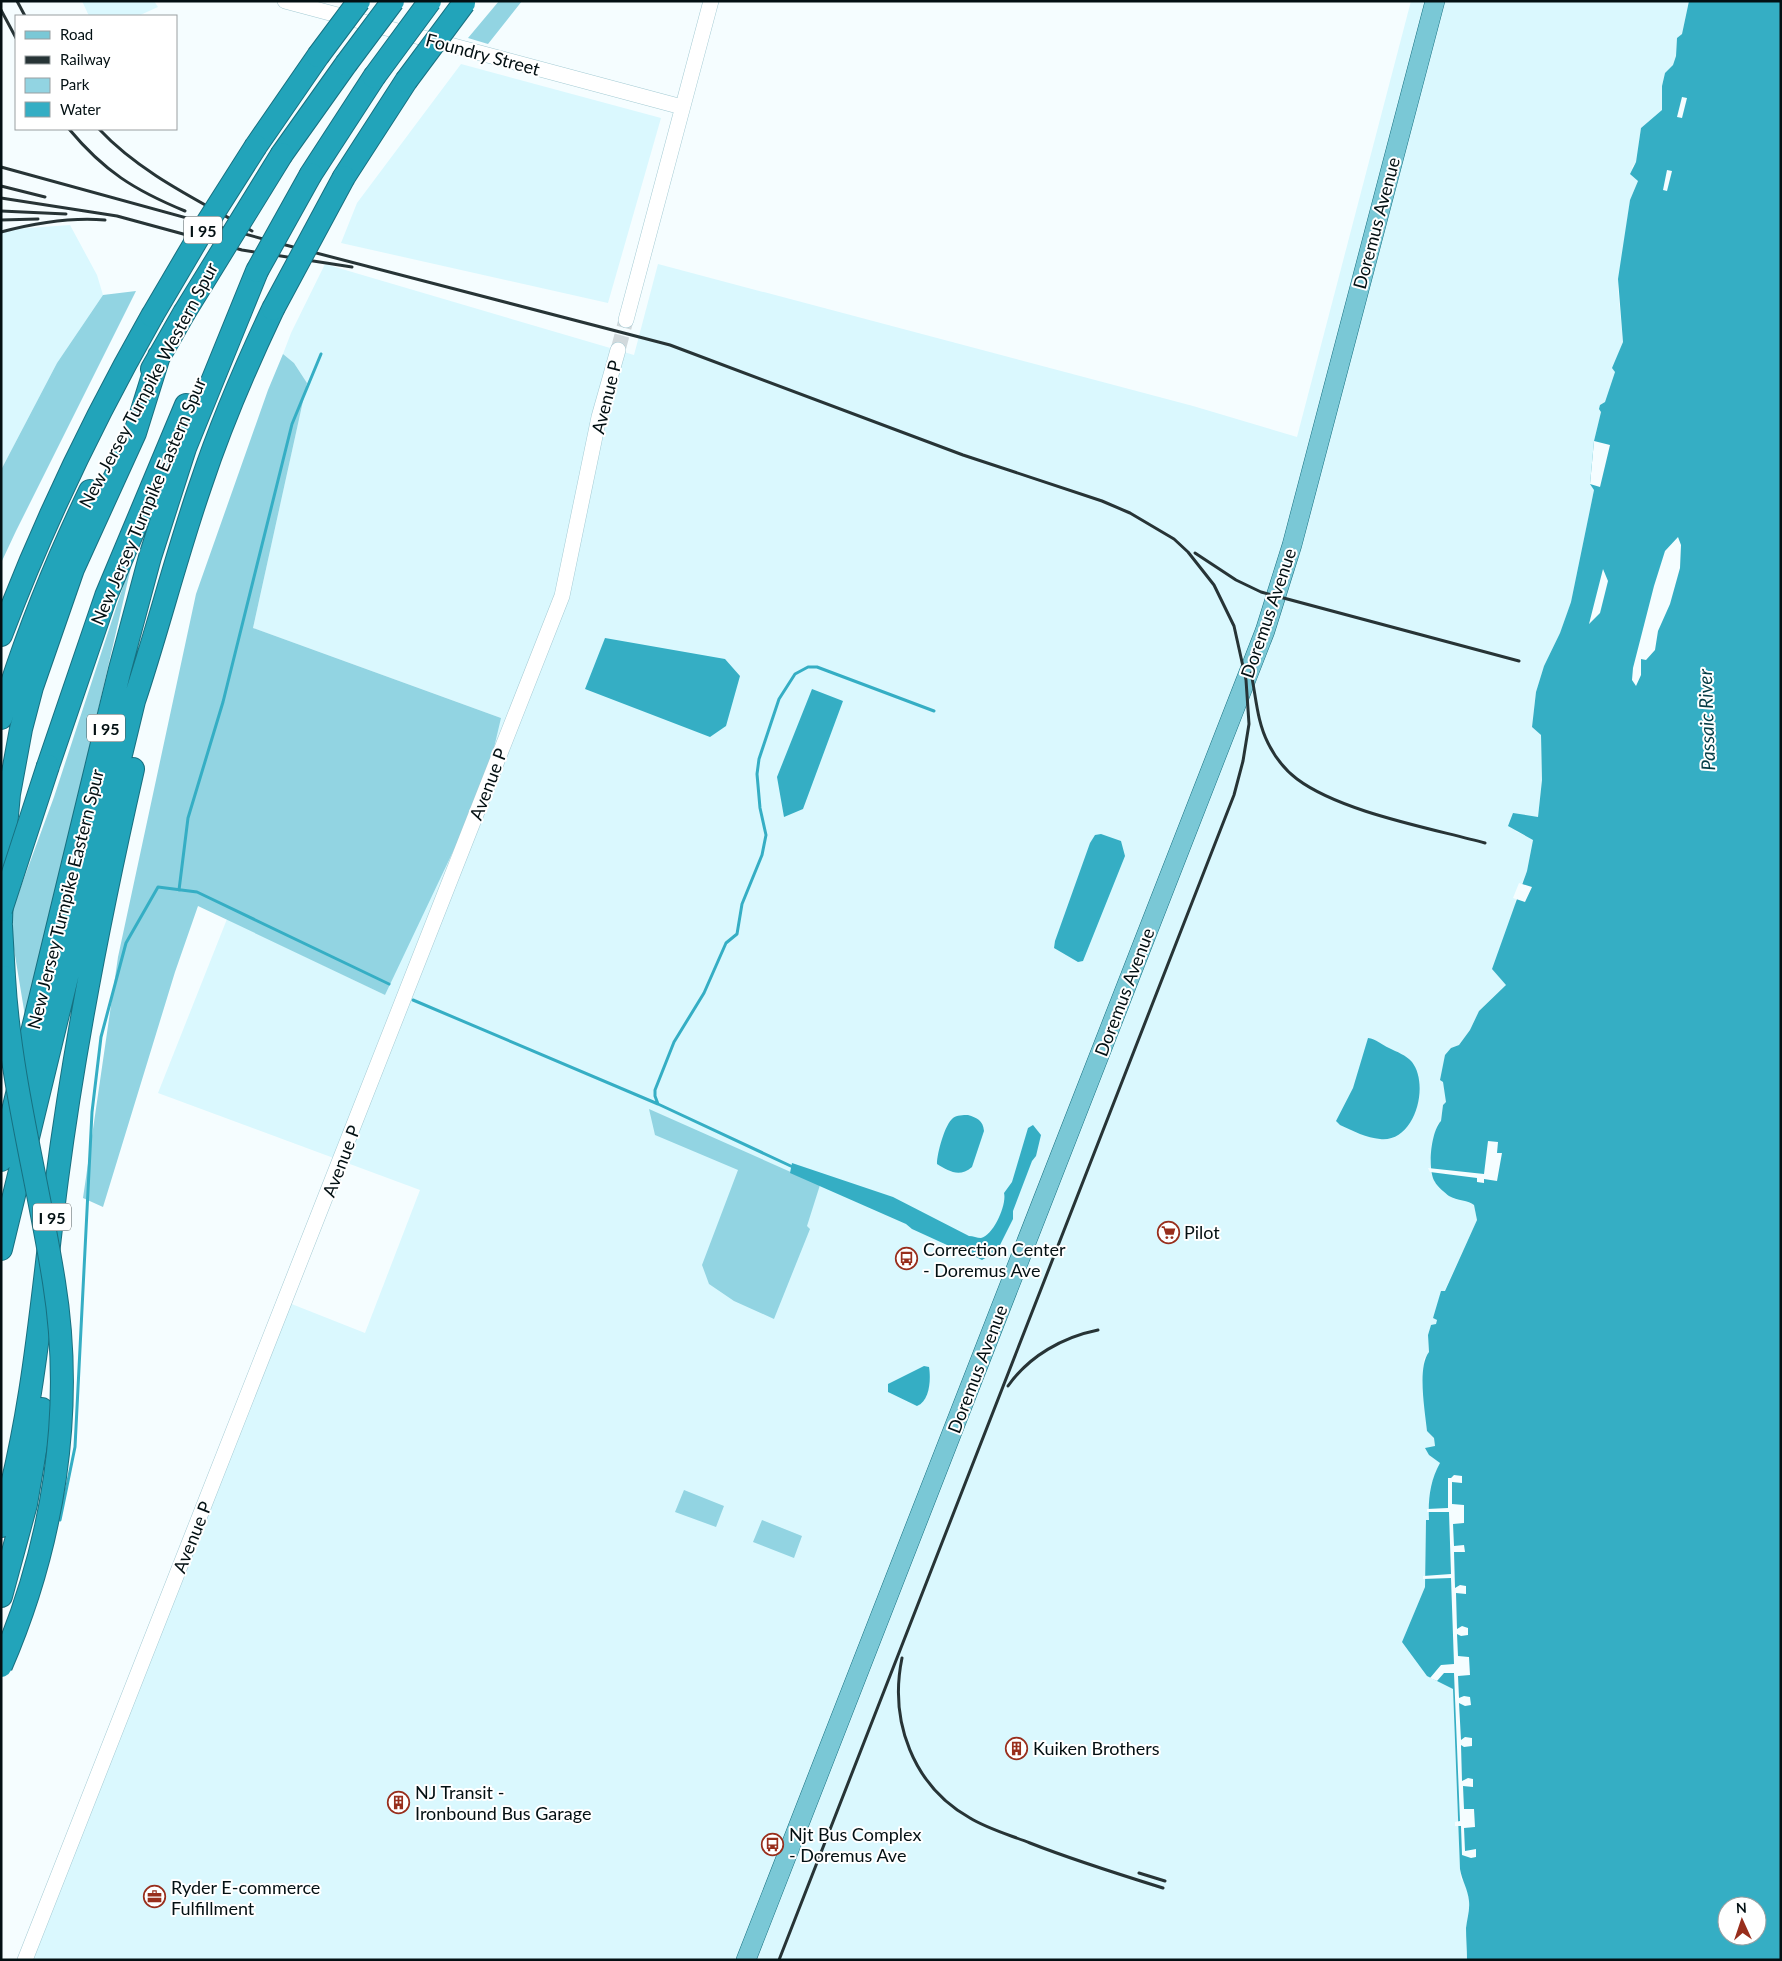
<svg xmlns="http://www.w3.org/2000/svg" width="1782" height="1961" font-family="Lato,sans-serif">
<rect width="100%" height="100%" fill="#f5fdff"/>
<path fill="#daf8fe" d="M82 1H154L158 7 138 16H89Z
M1411 1H1689L1682 34 1677 38 1676 56 1673 65 1665 73 1662 86V110L1641 128 1636 162 1632 167 1638 181 1630 200 1618 289 1623 342 1613 368 1615 372 1605 402 1600 405 1601 412 1594 441V490L1571 602 1560 633 1544 666 1536 692 1532 727 1541 735 1542 780 1538 818 1515 831 1533 839 1527 871 1516 898 1506 985 1479 1011 1470 1030 1459 1045 1451 1048 1443 1082 1447 1102 1443 1105 1441 1121 1437 1125 1432 1148 1474 1205 1477 1220 1435 1312 1433 1318 1437 1320 1436 1325H1431L1428 1335 1429 1353 1424 1359 1423 1373 1427 1431 1434 1438 1435 1447 1426 1448 1429 1455 1440 1463 1432 1483 1429 1501V1520H1426L1425 1587 1402 1642 1453 1689 1460 1869 1461 1879 1467 1884 1469 1900V1914L1466 1927 1467 1960H25L284 1301 365 1333 420 1190 158 1093 227 919 385 995 501 718 253 628 307 383 294 363 283 354 291 333 325 264 634 355 658 264 1193 406 1297 437Z
M461 64 661 118 608 303 341 243 357 203Z
M70 225 97 275 103 295 57 363 1 470V230Z"/>
<path fill="#92d4e2" d="M499 1H522L488 44 468 38Z
M136 291 16 531 1 563V470L57 363 103 295Z
M283 354 294 363 307 383 253 628 501 718 486 782 385 995 198 906 175 972 103 1207 83 1198 118 957 196 594 268 390Z
M135 550 26 1022 9 919 54 797Z
M649 1109 820 1185 807 1226 810 1229 774 1319 734 1301 709 1284 702 1265 738 1170 655 1135Z
M684 1490 724 1506 716 1527 675 1512Z
M762 1520 802 1536 794 1558 753 1542Z"/>
<path fill="#35aec4" fill-rule="evenodd" d="M1689 1H1781V1960H1467C1467 1949 1466 1939 1466 1928 1467 1919 1470 1911 1469 1901 1468 1889 1462 1881 1460 1869L1453 1689 1427 1676 1402 1642 1425 1587 1426 1520H1429C1428 1499 1430 1481 1440 1463L1429 1455 1425 1448 1435 1446 1434 1438 1427 1431C1425 1411 1417 1367 1429 1352L1428 1335 1431 1325 1436 1324 1437 1320 1433 1318 1441 1291H1445L1477 1220 1474 1205C1469 1200 1457 1201 1449 1196 1445 1193 1437 1186 1435 1182 1427 1170 1431 1131 1441 1121L1443 1105 1446 1102 1443 1082 1440 1080 1445 1055 1451 1048 1459 1045 1470 1030 1479 1011 1506 985 1492 969 1527 871 1533 840 1508 826 1513 813 1538 817 1542 780 1541 735 1532 727 1536 692 1544 666 1560 633 1571 602 1594 490 1590 484 1594 441 1601 412 1599 409 1600 405 1605 402 1615 372 1612 368 1623 342 1618 279 1630 200 1638 181 1630 174 1636 162 1641 128 1662 110V86L1665 73 1673 65 1676 56 1677 38 1682 34ZM1727 1906H1757V1936H1727Z
M605 638 725 659 740 676 726 726 710 737 585 689Z
M812 689 843 701 803 809 784 817 777 777Z
M1101 834 1121 841 1125 856 1083 961 1078 962 1054 948 1055 941 1090 843 1095 835Z
M1368 1038C1376 1039 1382 1045 1389 1048 1397 1052 1406 1055 1412 1062 1430 1085 1415 1143 1380 1139 1367 1138 1353 1131 1340 1125L1336 1121 1353 1088Z
M968 1115C977 1118 983 1120 984 1131L972 1167C959 1178 949 1171 937 1164 937 1153 945 1124 953 1118 957 1115 963 1115 968 1115Z
M1033 1125 1041 1135 1036 1156 1032 1161 1013 1211V1219L997 1251 982 1260 958 1248 954 1247 948 1251 947 1245 912 1229 906 1224 790 1173 792 1163 893 1197 969 1236C973 1236 977 1238 981 1238 994 1235 1007 1204 1004 1193L1012 1182 1028 1128Z
M924 1366 929 1367C931 1379 930 1401 917 1406L888 1392V1384Z"/>
<path fill="#f5fdff" d="M1682 97 1687 98 1682 118 1677 117Z
M1667 170 1672 171 1667 191 1663 190Z
M1594 441 1610 445 1600 487 1590 484Z
M1678 537 1681 545 1680 568 1670 604 1658 631 1655 650 1646 660 1641 659V675L1636 686 1632 680 1633 668 1654 586 1665 551Z
M1603 569 1608 581 1600 613 1589 624Z
M1519 883 1532 887 1525 902 1513 898Z
M1488 1141 1498 1142 1497 1153H1502L1497 1181 1484 1179V1183L1477 1182V1178L1430 1172 1428 1168 1484 1174Z
M1454 1475 1462 1476V1483L1452 1482V1504L1464 1505V1523L1453 1524 1454 1546 1464 1545 1465 1552H1454L1455 1588 1460 1585 1466 1586V1594L1456 1593 1457 1629 1462 1626 1468 1628V1635L1461 1636 1457 1634 1458 1656 1469 1657 1470 1675 1458 1676 1459 1698 1464 1696 1470 1697 1471 1705 1465 1706 1459 1703 1461 1740 1465 1737 1472 1738V1746L1464 1747 1461 1745 1462 1781 1468 1778 1473 1779V1787L1463 1786 1464 1809H1474L1475 1827 1464 1828 1465 1851 1476 1849V1857L1471 1858 1462 1855 1461 1826H1455V1822L1460 1821 1454 1673H1444L1437 1681 1430 1678 1441 1665 1454 1664 1451 1578 1423 1579V1576L1451 1574 1449 1512H1427V1509L1448 1508V1478H1451Z"/>
<g fill="none" stroke-linecap="round" stroke-linejoin="round">
<path stroke="#35aec4" stroke-width="3" d="M179 890 188 818 223 702 292 424 321 354
M413 1000 658 1104
M795 1168 658 1104 655 1096V1090L674 1042 704 993 726 943 737 934 742 904 762 855 766 835 760 808 757 774 759 759 779 699 795 674 808 667H817L934 711
M60 1520 75 1447 92 1112 101 1037 126 943 158 887 197 892 389 984"/>
<path stroke="#d1d9dc" stroke-width="15" stroke-dasharray="15 8" stroke-linecap="butt" d="M618 350 626 320"/>
<defs>
<path id="minor" d="M285 1 682 107
M626 320 711 1
M25 1960 562 596 599 417 618 350"/>
<path id="major" d="M746 1960 1265 631 1292 545 1435 1"/>
<path id="highway" d="M256 146 318 56
M282 154 346 64
M311 174 374 77
M344 177 406 81
M152 369 184 313
M1 635C43 524 94 418 152 316
M1 718C24 640 55 564 90 491
M48 766 106 596 186 405
M1 922 3 859 9 794 21 729 32 687 73 569 135 433 159 356
M1 926 4 977
M1 1160 120 669 150 557 185 448 257 271
M1 1249 134 701C158 629 176 556 201 484 221 424 246 366 273 309
M1 1526C34 1413 42 1295 57 1179 75 1041 102 905 133 769
M1 1596 26 1504 42 1409"/>
</defs>
<use href="#minor" stroke="#a4cbd4" stroke-width="16"/>
<use href="#major" stroke="#177080" stroke-width="20"/>
<use href="#highway" stroke="#177080" stroke-width="24"/>
<use href="#minor" stroke="#fff" stroke-width="15"/>
<use href="#major" stroke="#7ac8d6" stroke-width="19"/>
<use href="#highway" stroke="#22a4ba" stroke-width="22"/>
<path stroke="#273436" stroke-width="3" d="M17 1 25 16
M1 10 16 38
M69 129C104 171 134 190 185 211
M99 129C141 174 200 201 252 231
M1 167 274 242 670 345 963 455 1102 501 1130 513 1174 539 1188 552 1214 585 1234 626 1246 680 1249 724 1243 761 1234 795 779 1960
M1 186 45 197
M1 198 117 216 242 250 352 267
M1 211 66 214
M1 220 38 219
M1 232C35 223 70 217 105 220
M1195 553 1236 580 1261 592 1519 661
M1251 673C1256 696 1257 722 1268 743 1275 757 1285 770 1297 779 1341 812 1430 828 1485 843
M1008 1386C1029 1356 1063 1337 1098 1330
M902 1658C889 1721 913 1786 970 1818 988 1829 1010 1835 1030 1843 1073 1860 1118 1874 1163 1888
M1139 1873 1165 1881"/>
<defs>
<path id="highway-bridge" d="M318 56 359 1
M346 64 393 1
M374 77 430 1
M406 81 464 3
M257 271 311 174
M273 309 344 177
M184 313 282 154
M152 316 202 231 256 146
M1 910 48 766
M1 1666C53 1546 75 1412 54 1282 38 1180 10 1080 4 977"/>
</defs>
<use href="#highway-bridge" stroke="#177080" stroke-width="24" stroke-linecap="butt"/>
<use href="#highway-bridge" stroke="#22a4ba" stroke-width="22"/>
</g>
<defs>
<symbol id="supermarket-ring" viewBox="-11 -11 22 22"><circle r="9.5" fill="#fff" stroke="#982e1c" stroke-width="1.5"/><path d="M-6-5.5h2.5l.6 2H6L4.5 2H-2.5L-4.4-4H-6ZM-1.5 3.2a1.3 1.3 0 1 0 .1 0ZM3 3.2a1.3 1.3 0 1 0 .1 0Z" fill="#982e1c"/></symbol>
<symbol id="bus-ring" viewBox="-11 -11 22 22"><circle r="9.5" fill="#fff" stroke="#982e1c" stroke-width="1.5"/><path d="M-5-6H5V4H4V6H2V4H-2V6H-4V4H-5ZM-3.5-4V0h7V-4ZM-3.5 1.2v1.5H-2V1.2ZM2 1.2v1.5H3.5V1.2Z" fill="#982e1c"/></symbol>
<symbol id="building-ring" viewBox="-11 -11 22 22"><circle r="9.5" fill="#fff" stroke="#982e1c" stroke-width="1.5"/><path d="M-4-6H4V6H1V3H-1V6H-4ZM-2.5-4.3h1.7v1.8h-1.7ZM.8-4.3h1.7v1.8H.8ZM-2.5-1h1.7V.8h-1.7ZM.8-1h1.7V.8H.8Z" fill="#982e1c"/></symbol>
<symbol id="office-ring" viewBox="-11 -11 22 22"><circle r="9.5" fill="#fff" stroke="#982e1c" stroke-width="1.5"/><path d="M-6-3h4V-5.5h4V-3h4V5H-6ZM-1-4.5V-3h2v-1.5ZM-6 0V1H6V0Z" fill="#982e1c"/></symbol>
</defs>
<g fill-rule="evenodd">
<use href="#supermarket-ring" x="1156" y="1220" width="25" height="25"/>
<use href="#bus-ring" x="894" y="1246" width="25" height="25"/>
<use href="#building-ring" x="1004" y="1736" width="25" height="25"/>
<use href="#building-ring" x="386" y="1790" width="25" height="25"/>
<use href="#bus-ring" x="760" y="1832" width="25" height="25"/>
<use href="#office-ring" x="142" y="1884" width="25" height="25"/>
</g>
<g text-anchor="middle" dominant-baseline="central" stroke-width="4" stroke-linejoin="round" paint-order="stroke">
<g fill="#fff" stroke="#4f585a" stroke-width="1">
<rect x="184" y="216.5" width="38" height="27" rx="4"/>
<rect x="87" y="714.5" width="38" height="27" rx="4"/>
<rect x="33" y="1203.5" width="38" height="27" rx="4"/>
</g>
<g font-size="16" font-weight="bold" fill="#031013">
<text x="203" y="230">I 95</text>
<text x="106" y="728">I 95</text>
<text x="52" y="1217">I 95</text>
</g>
<g font-size="18" fill="#031013" stroke="#fff">
<text transform="translate(483 54) rotate(15)">Foundry Street</text>
<text transform="translate(1376 223) rotate(-75)">Doremus Avenue</text>
<text transform="translate(148 385) rotate(-62)">New Jersey Turnpike Western Spur</text>
<text transform="translate(606 397) rotate(-76)">Avenue P</text>
<text transform="translate(148 501) rotate(-67)">New Jersey Turnpike Eastern Spur</text>
<text transform="translate(1268 613) rotate(-71)">Doremus Avenue</text>
<text transform="translate(488 784) rotate(-69)">Avenue P</text>
<text transform="translate(65 899) rotate(-76)">New Jersey Turnpike Eastern Spur</text>
<text transform="translate(1124 992) rotate(-69)">Doremus Avenue</text>
<text transform="translate(341 1161) rotate(-69)">Avenue P</text>
<text transform="translate(977 1369) rotate(-69)">Doremus Avenue</text>
<text transform="translate(192 1537) rotate(-68)">Avenue P</text>
</g>
<g font-size="18" fill="#031013" stroke="#fff" text-anchor="start">
<text x="1184" y="1232">Pilot</text>
<text x="923" y="1249">Correction Center<tspan x="923" dy="21">- Doremus Ave</tspan></text>
<text x="1033" y="1748">Kuiken Brothers</text>
<text x="415" y="1792">NJ Transit -<tspan x="415" dy="21">Ironbound Bus Garage</tspan></text>
<text x="789" y="1834">Njt Bus Complex<tspan x="789" dy="21">- Doremus Ave</tspan></text>
<text x="171" y="1887">Ryder E-commerce<tspan x="171" dy="21">Fulfillment</tspan></text>
</g>
<g font-size="19" font-style="italic" fill="#043c45" stroke="#fff">
<text transform="translate(1706 720) rotate(-92)">Passaic River</text>
</g>
</g>
<rect width="1782" height="1961" fill="none" stroke="#031013" stroke-width="5"/>
<rect x="15" y="15" width="162" height="115" fill="#ffffff" stroke="#9a9fa1"/>
<rect x="25" y="31" width="25" height="8" fill="#7ac8d6" stroke="#9a9fa1"/>
<text x="60" y="40" font-size="15" fill="#031013">Road</text>
<rect x="25" y="56" width="25" height="8" fill="#273436" stroke="#9a9fa1"/>
<text x="60" y="65" font-size="15" fill="#031013">Railway</text>
<rect x="25" y="78" width="25" height="15" fill="#92d4e2" stroke="#9a9fa1"/>
<text x="60" y="90" font-size="15" fill="#031013">Park</text>
<rect x="25" y="102" width="25" height="15" fill="#35aec4" stroke="#9a9fa1"/>
<text x="60" y="115" font-size="15" fill="#031013">Water</text>
<g transform="translate(1742 1921) rotate(357)"><circle r="24" fill="#ffffff" stroke="#9a9fa1"/>
<path d="M0-4L9 19L0 12L-9 19Z" fill="#982e1c"/>
<text y="-8" font-size="14" font-weight="bold" text-anchor="middle" fill="#031013">N</text>
</g>
</svg>
